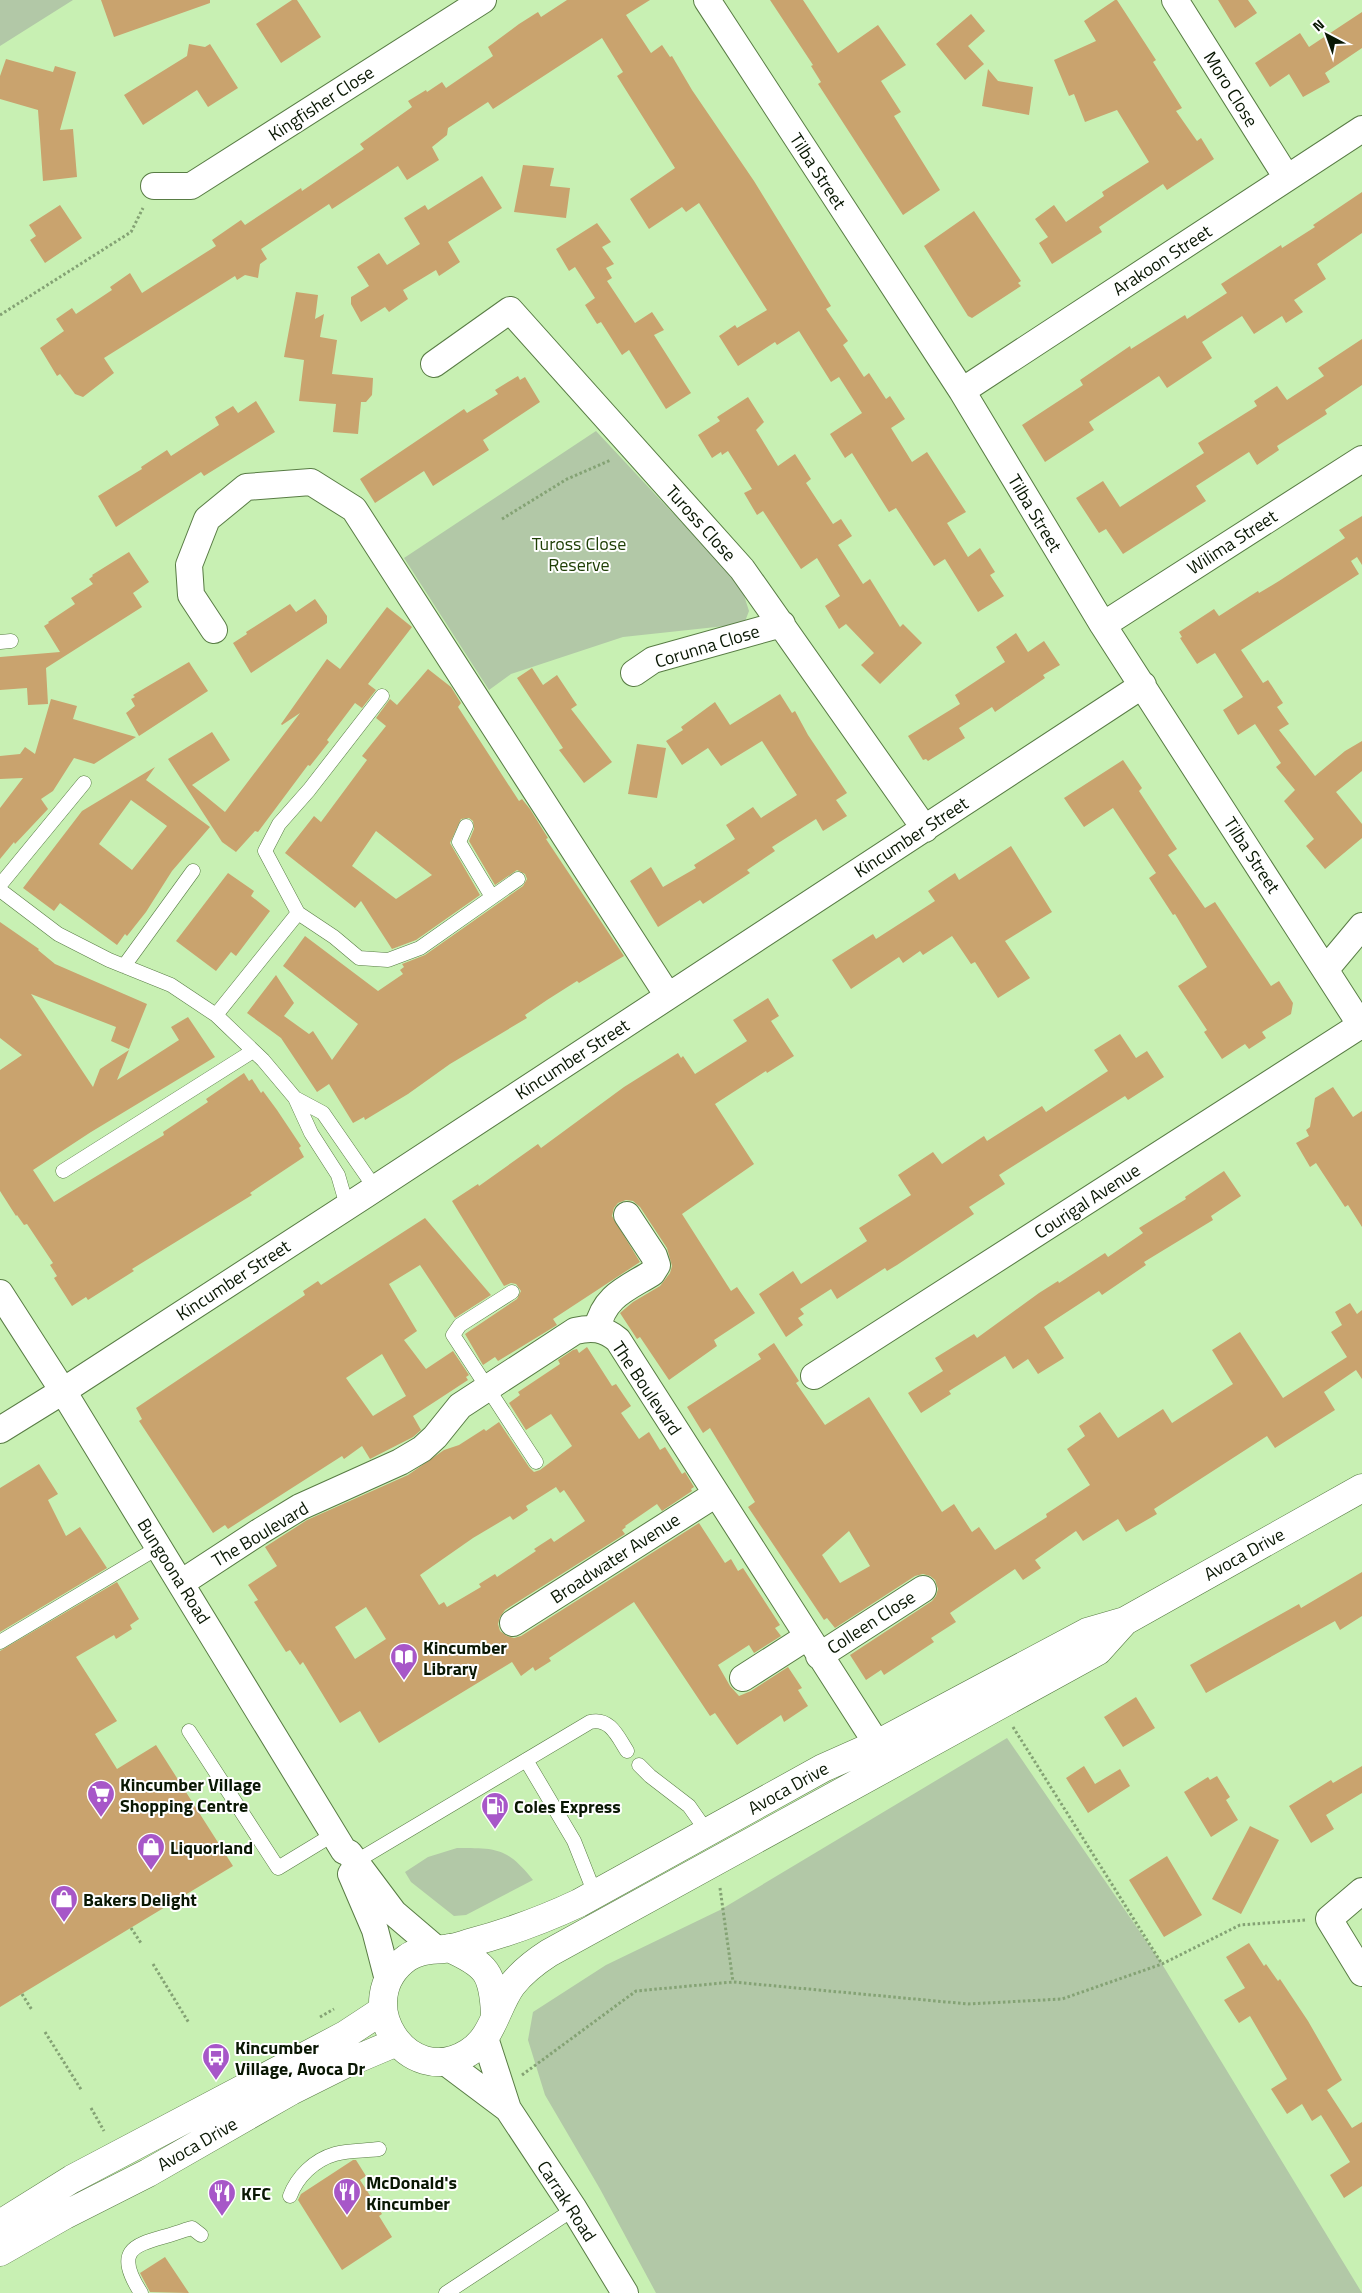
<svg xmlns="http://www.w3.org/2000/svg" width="1362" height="2293" font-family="'Titillium Web',sans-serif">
<rect width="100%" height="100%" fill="#c8f0b3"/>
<path fill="#b2c8a7" d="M0 0H73L0 46Z
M596 431 741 586 749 611 744 624 623 637 511 674 489 690 404 558Z
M1007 1738 1162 1964 1362 2293H656L600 2189 545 2095 528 2040 533 2012 606 1965 720 1910Z
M457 1848C498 1848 507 1848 533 1880L466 1915 454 1916 411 1882 405 1872 428 1857Z"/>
<path fill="#c9a36e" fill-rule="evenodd" d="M101 0H210V3L114 37Z
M292 0H297L321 37 281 63 256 24Z
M567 0H650L626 15 651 53 662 45 670 57 672 56 692 90 754 181 831 306 826 309 848 341 843 345 864 377 869 373 886 399 890 396 905 419 891 428 912 462 927 452 966 512 947 523 968 557 980 548 995 572 990 575 1004 596 978 612 945 559 934 566 896 508 889 512 852 453 845 458 830 434 862 413 839 377 831 382 799 331 777 345 775 342 738 366 719 336 735 325 737 328 767 310 699 203 686 212 682 207 649 229 630 199 675 168 617 76 623 72 602 38 493 109 488 102 448 128 447 135 432 147 439 160 407 180 398 166 332 209 329 204 261 249 267 259 260 264 258 278 245 275 237 280 235 276 104 358 114 373 83 397 75 394 60 374 57 376 40 348 64 331 56 319 72 308 76 314 112 290 110 287 130 273 142 293 216 246 212 240 241 220 245 225 301 188 302 191 364 149 360 144 412 107 408 101 426 90 427 92 442 82 446 88 493 56 488 47 519 24 538 12 541 17Z
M770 0H803L838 53 878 25 906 65 881 81 901 112 894 116 940 190 903 215 818 84 821 82 811 66 813 65Z
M1115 0H1117L1156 60 1153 62 1182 108 1176 111 1197 141 1201 138 1214 159 1167 190 1163 184 1099 227 1102 232 1052 264 1039 243 1048 237 1035 219 1054 205 1066 222 1104 196 1102 192 1149 162 1117 110 1085 122 1074 94 1069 96 1054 60 1096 41 1084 21Z
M1218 0H1248L1257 13 1235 28Z
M1362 12V48L1325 73 1330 82 1303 97 1289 74 1270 87 1255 63 1300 33 1309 47Z
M971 14 985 31 968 46 984 64 965 80 936 44Z
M189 44 205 47 210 44 238 88 208 107 197 90 143 125 124 95 187 56Z
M6 59 53 72 55 66 76 72 60 130 73 129 77 177 43 181 38 110 0 99V76Z
M988 69 998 81 1033 87 1029 115 982 106Z
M523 165 554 168 550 186 570 188 566 218 514 212Z
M482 176 502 208 448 242 460 262 439 276 436 270 403 290 408 299 389 312 385 307 361 322 351 304V297L369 286 357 267 379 253 387 265 420 244 404 218 425 205 428 210Z
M1362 192V233L1317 264 1326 279 1294 300 1303 312 1286 323 1282 316 1254 334 1242 316 1202 342 1212 358 1167 388 1159 376 1089 422 1094 430 1045 462 1022 425 1083 385 1080 380 1130 346 1131 349 1185 315 1187 319 1227 293 1221 284 1281 245 1282 248 1315 227 1313 225Z
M60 205 82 238 45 263 30 240 36 236 29 225Z
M974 211 1021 281 1018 283 1021 286 972 318 968 316 924 246Z
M597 223 611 242 602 247 614 264 606 268 612 278 607 281 635 323 652 312 664 330 654 335 691 393 666 409 629 350 622 355 601 322 597 324 585 305 595 298 575 267 569 271 556 249Z
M296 292 318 295 315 319 324 314 320 337 337 340 332 374 373 378 372 395 366 402H361L358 434 333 432 336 404 299 401 304 360 284 357Z
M1362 339V385L1325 410 1327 414 1277 446 1279 450 1257 465 1249 452 1196 486 1206 501 1123 554 1106 529 1099 533 1076 498 1103 481 1120 507 1204 453 1198 443 1257 406 1254 401 1277 386 1287 400 1324 376 1318 368Z
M518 376 520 380 525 377 540 402 483 440 489 450 433 486 424 471 375 503 360 479 464 409 467 413 498 394 495 390Z
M748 397 764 422 756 430 778 466 795 454 811 479 806 483 833 524 841 519 852 536 838 545 863 584 870 579 900 627 903 624 922 643 880 684 861 665 874 653 846 624 839 629 825 606 840 596 817 558 801 569 763 511 757 515 744 493 752 489 728 451 722 455 721 452 712 458 698 435 720 421 717 417Z
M256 401 275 432 204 476 201 472 116 527 98 496 142 469 141 467 167 450 171 456 219 425 215 417 233 406 238 413Z
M1362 516V565L1357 557 1351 561 1359 574 1241 650 1263 683 1268 680 1283 703 1277 707 1289 724 1279 730 1315 776 1345 751 1362 741V771L1336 792 1362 824V838L1325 869 1306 846 1314 839 1284 801 1295 790 1276 767 1281 763 1255 724 1238 735 1223 710 1243 697 1215 653 1197 664 1180 638 1182 637 1179 632 1214 609 1219 616 1258 591 1259 593 1279 581 1345 538 1339 530Z
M129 552 149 582 133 593 142 607 46 668 48 704 28 705 27 688 0 690V657L60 652 44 626 49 623 48 622 75 604 71 598 93 584 89 579 93 576 92 575Z
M315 599 327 616V623L251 673 233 643 247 634 246 632 290 604 296 612Z
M387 607 412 627 368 684 376 690 362 708 355 703 327 740 329 742 310 766 308 765 258 832 255 831 236 852 222 842 168 759 212 732 230 760 192 785 225 812 300 713 282 725 281 724 327 659 340 669Z
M1016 633 1028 652 1044 641 1060 665 1043 675 1045 678 995 712 992 707 959 728 965 738 928 761 926 759 923 760 908 736 960 704 955 695 1005 662 996 647Z
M189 662 208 691 139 736 126 713 135 706 131 699 135 697 133 695Z
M532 668 543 685 557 675 577 705 571 709 612 762 584 783 559 750 563 748 517 678Z
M428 669 451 687 461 703 458 707 519 801 522 799 530 809 548 838 546 839 624 956 579 983 577 981 547 1000 525 1015 527 1018 450 1064 408 1094 365 1120 364 1117 353 1123 329 1084 317 1092 281 1038 247 1013 276 975 294 1003 284 1016 309 1034 313 1031 332 1060 358 1024 283 966 305 936 378 991 403 974 400 970 404 967 402 964 425 955 523 886 527 879 525 874 517 870 495 885 469 841 474 829 473 821 469 818 461 819 450 843 480 895 416 940 392 949 361 901 355 908 285 853 314 816 321 822 367 760 362 756 386 726 376 718 390 699 397 705ZM376 831 432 875 396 899 352 866Z
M780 694 792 713 795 711 808 735 847 793 836 800 847 816 823 831 816 819 772 847 775 851 747 870 750 873 703 904 700 900 658 927 630 881 651 867 663 887 696 868 694 865 735 839 726 825 753 807 761 818 797 795 762 741 721 766 708 748 682 765 666 741 683 730 681 727 715 702 730 725Z
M51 699 77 706 73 719 136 737 94 764 74 758 53 791 41 799 48 809 15 844 14 842 0 859V808L23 778 0 779V756L20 754 25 747 35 754Z
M637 744 666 748 657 798 628 794Z
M1123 760 1142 788 1139 791 1177 849 1168 855 1205 908 1215 902 1271 986 1279 981 1293 1003 1291 1014 1262 1032 1266 1038 1249 1049 1245 1044 1222 1059 1204 1032 1207 1030 1178 986 1207 967 1175 914 1173 915 1149 878 1156 873 1113 808 1084 827 1064 798Z
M155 767 146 780 210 827 172 871 146 912 127 936 125 934 117 945 60 903 54 911 23 888 82 811ZM131 800 167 826 132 870 99 844Z
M1011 846 1052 912 1005 941 1030 978 998 998 975 962 971 964 952 936 923 955 920 951 903 963 899 957 851 989 832 960 873 934 876 939 935 901 928 891 955 873 959 880Z
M228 873 254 891 251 896 270 911 236 956 231 952 216 971 176 941Z
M0 922 39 949 38 950 55 964 147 1004 129 1049 111 1041 116 1027 31 994 93 1087 100 1069 129 1050 117 1080 179 1040 171 1027 188 1017 215 1057 91 1132 33 1170 54 1202 164 1135 163 1132 208 1102 206 1099 244 1073 249 1081 252 1079 261 1093 263 1091 277 1110 301 1146 299 1148 304 1157 250 1193 252 1195 132 1269 134 1271 88 1300 86 1297 72 1306 54 1278 57 1276 50 1265 53 1263 27 1224 24 1225 17 1215 16 1216 0 1191V1070L22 1055 0 1038Z
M768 998 779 1016 771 1021 794 1056 767 1073 766 1071 715 1104 754 1164 682 1214 731 1291 737 1287 755 1313 714 1340 717 1346 669 1380 640 1337 637 1339 620 1313 633 1302 660 1286 670 1273 672 1266 667 1248 640 1207 633 1201 626 1200 618 1203 614 1208 612 1216 640 1262 553 1319 557 1325 498 1361 495 1357 483 1365 465 1334 517 1299 521 1291 516 1284 511 1283 504 1286 452 1201 478 1184 479 1186 538 1144 541 1148 624 1087 678 1053 681 1058 683 1056 695 1074 747 1041 733 1020Z
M1120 1034 1136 1058 1147 1051 1164 1077 1128 1100 1125 1096 999 1175 1005 1184 969 1207 974 1214 897 1265 887 1271 885 1268 837 1299 831 1289 800 1309 804 1314 798 1318 803 1325 786 1337 759 1294 793 1271 801 1284 867 1241 859 1228 911 1195 898 1175 933 1152 942 1164 984 1136 987 1141 1042 1106 1046 1112 1108 1071 1094 1050Z
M1333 1087 1353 1117 1362 1111V1227L1348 1205 1345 1207 1316 1163 1310 1167 1296 1143 1309 1136 1306 1130 1310 1127 1315 1098Z
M1224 1171 1241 1196 1211 1216 1213 1220 1144 1262 1146 1265 1102 1295 1099 1291 1044 1327 1064 1358 1038 1374 1028 1359 1013 1369 1005 1356 949 1391 951 1394 921 1413 908 1393 943 1371 935 1358 974 1334 977 1338 1039 1293 1058 1281 1059 1283 1105 1253 1108 1257 1143 1233 1139 1228 1186 1199 1185 1197Z
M425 1218 491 1295 455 1318 420 1265 389 1284 417 1331 404 1340 426 1369 453 1351 469 1375 466 1377 468 1380 413 1416 421 1430 413 1437 370 1459 362 1446 344 1459 342 1456 228 1529 225 1525 213 1533 139 1421 142 1419 136 1408 305 1295 303 1291 318 1281 321 1285ZM382 1354 406 1396 373 1416 346 1378Z
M1350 1303 1357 1314 1362 1310V1379L1356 1370 1324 1392 1335 1410 1275 1448 1267 1436 1154 1509 1157 1514 1126 1532 1118 1519 1083 1541 1076 1531 1035 1560 1041 1568 1023 1580 1015 1569 950 1613 956 1622 931 1638 934 1642 884 1675 881 1670 866 1680 850 1655 932 1601 936 1596 938 1589 935 1580 930 1576 923 1574 915 1576 835 1628 827 1618 824 1620 748 1507 755 1502 710 1428 703 1433 687 1407 761 1359 758 1354 774 1343 799 1381 796 1383 825 1425 869 1397 942 1512 954 1504 972 1532 979 1527 995 1550 1047 1517 1046 1514 1090 1485 1067 1449 1085 1436 1079 1426 1100 1412 1118 1438 1163 1409 1172 1423 1233 1384 1212 1350 1240 1332 1283 1398 1347 1357 1331 1332 1342 1325 1335 1312ZM849 1531 870 1566 840 1583 822 1555Z
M587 1347 612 1386 616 1384 631 1406 621 1413 639 1439 649 1432 660 1450 665 1447 682 1474 685 1472 694 1487 691 1489 692 1491 662 1511 657 1504 625 1526 626 1527 622 1530 625 1534 505 1610 500 1617 498 1624 500 1631 507 1636 514 1638 521 1636 699 1523 725 1563 731 1559 738 1571 743 1568 780 1625 775 1628 781 1636 754 1653 749 1645 718 1665 730 1686 739 1696 751 1691 788 1667 802 1688 798 1690 808 1706 784 1722 781 1715 737 1745 715 1713 710 1716 634 1602 549 1658 551 1661 535 1671 533 1667 521 1676 512 1662 379 1743 360 1711 340 1723 303 1662 300 1665 290 1650 286 1652 254 1602 258 1600 248 1585 277 1566 265 1547 307 1520 408 1475 444 1450 459 1445 484 1429 486 1431 499 1422 529 1467 534 1472 540 1470 572 1446 551 1414 526 1430 509 1403 520 1395 518 1392 560 1364 558 1360 573 1350 577 1349 579 1353ZM556 1487 560 1493 564 1490 585 1521 554 1542 551 1538 534 1549 536 1551 497 1577 495 1574 479 1584 481 1587 447 1607 444 1602 439 1605 420 1575 473 1538 510 1516 513 1520 528 1510 526 1506ZM366 1607 386 1639 355 1659 335 1627Z
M39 1464 58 1494 48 1500 66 1536 80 1527 107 1568 0 1632V1488Z
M1362 1572V1616L1340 1630 1335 1621 1206 1693 1190 1665 1299 1604 1301 1608Z
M117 1582 139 1619 130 1625 132 1629 116 1639 114 1635 76 1657 117 1721 95 1734 117 1769 156 1745 233 1866 0 2007V1651Z
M1136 1697 1155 1728 1123 1747 1104 1717Z
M1084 1766 1095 1784 1120 1769 1130 1786 1088 1813 1066 1778Z
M1362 1766V1793L1326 1815 1334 1829 1311 1843 1289 1806 1331 1780 1333 1783Z
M1217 1776 1230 1797 1226 1800 1238 1820 1211 1837 1184 1792 1208 1777 1210 1780Z
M1250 1826 1279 1840 1241 1914 1212 1899Z
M1167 1856 1202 1915 1164 1937 1129 1880Z
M1249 1943 1264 1966 1266 1964 1278 1981 1280 1979 1308 2021 1342 2080 1327 2090 1352 2128 1362 2122V2186L1344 2198 1330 2175 1350 2162 1321 2115 1312 2121 1302 2104 1287 2114 1271 2089 1287 2079 1250 2016 1239 2023 1224 2000 1245 1988 1226 1957Z
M353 2160H356L366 2176 360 2180 382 2214 379 2216 392 2237 342 2270 298 2200 301 2194Z
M165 2257 189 2293 150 2292 140 2273Z"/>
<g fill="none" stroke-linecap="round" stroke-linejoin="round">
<defs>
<path id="lane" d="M0 642 11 641
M466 826 459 842 492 897
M0 885 84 783
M0 890 58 934 109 960 171 985 216 1015 263 1060 295 1098 311 1133 338 1175 347 1206
M298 913 334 937 359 958 388 960 420 948 518 879
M124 966 193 871
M216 1015 298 913 265 851 279 824 309 790 382 696
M295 1098 323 1113 375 1188
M63 1171 253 1051
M512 1292 460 1325 453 1335 536 1462
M0 1642 159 1547
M189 1731 278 1868 334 1834
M526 1760 574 1841 595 1894
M639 1765 650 1776 689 1806 708 1833
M355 1862 590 1722C610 1717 618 1737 627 1751
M290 2196C297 2177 314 2160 335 2154 349 2150 364 2151 379 2149
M141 2293C108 2241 145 2245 185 2230L192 2228 201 2235
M446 2293 574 2209"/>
<path id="street" d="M707 0 962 391 1103 625 1362 1027
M1175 0 1287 178
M154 186H191L483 0
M434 364 510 310 742 569 925 829
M962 391 1362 129
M1103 625 1362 459
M214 630 191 595 189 565 207 519 246 487 311 482 354 509 668 996
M634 673 653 660 782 624
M1326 969 1362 926
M0 1293 63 1391 344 1851 349 1853 394 1913 435 1948
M597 1329C604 1296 626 1289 652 1273L657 1265 654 1256 627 1215
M814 1376 1361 1025
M0 1430 63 1391 365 1195 1143 685
M181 1583 259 1532 300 1507 400 1462 422 1449 435 1437 460 1406 575 1331C592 1327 604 1328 618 1340L877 1744
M513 1623 716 1494
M819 1656 923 1589
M743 1678 807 1637
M351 1874 375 1930 388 1980
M1362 1891 1329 1919 1362 1973
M485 2038 508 2109 574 2209 625 2293
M444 2061 508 2109"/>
<path id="secondary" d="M1125 1621 1098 1651 549 1953C535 1962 523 1971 512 1985 496 2007 493 2038 468 2053 407 2091 349 2000 407 1958 421 1948 435 1951 451 1948 457 1947 463 1945 469 1943 507 1933 543 1920 579 1903L823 1768 877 1744 1087 1632 1125 1621 1362 1488
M449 1948C487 1965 493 1973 495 2014
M0 2224 72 2179 345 2035 383 2010
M0 2252 65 2215 148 2173 291 2091 345 2064 397 2042"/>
</defs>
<use href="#lane" stroke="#587c44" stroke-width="15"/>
<use href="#street" stroke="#587c44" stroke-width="28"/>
<use href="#secondary" stroke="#587c44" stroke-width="29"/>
<path stroke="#84a274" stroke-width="3" stroke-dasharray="2.5 2.5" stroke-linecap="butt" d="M0 315 131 232 143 208
M502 519 567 479 611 460
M1013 1727 1162 1964
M720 1888 733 1982
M131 1928 141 1943
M153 1964 189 2023
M22 1994 32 2010
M320 2017 334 2009
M45 2032 82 2091
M210 2045 223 2069
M522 2075 636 1991 733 1982 968 2004 1062 1999 1162 1964 1240 1925 1306 1920
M91 2108 104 2131"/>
<use href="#lane" stroke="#fff" stroke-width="14"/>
<use href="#street" stroke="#fff" stroke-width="26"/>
<use href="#secondary" stroke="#fff" stroke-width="28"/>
</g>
<defs>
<symbol id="library-pin" viewBox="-11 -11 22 30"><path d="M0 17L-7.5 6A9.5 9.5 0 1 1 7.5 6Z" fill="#a757c8" stroke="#fff"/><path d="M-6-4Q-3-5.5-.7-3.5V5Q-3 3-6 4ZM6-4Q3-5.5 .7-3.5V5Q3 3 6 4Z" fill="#fff"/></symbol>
<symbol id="supermarket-pin" viewBox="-11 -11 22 30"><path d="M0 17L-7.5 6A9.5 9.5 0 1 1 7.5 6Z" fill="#a757c8" stroke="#fff"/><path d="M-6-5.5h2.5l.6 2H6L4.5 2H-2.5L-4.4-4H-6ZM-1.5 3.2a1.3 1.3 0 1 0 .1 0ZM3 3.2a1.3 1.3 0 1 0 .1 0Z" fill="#fff"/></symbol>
<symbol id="fuel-pin" viewBox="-11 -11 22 30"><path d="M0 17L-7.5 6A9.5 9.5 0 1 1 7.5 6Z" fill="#a757c8" stroke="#fff"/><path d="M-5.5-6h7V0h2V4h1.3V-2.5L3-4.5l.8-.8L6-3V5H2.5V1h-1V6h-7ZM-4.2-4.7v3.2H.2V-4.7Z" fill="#fff"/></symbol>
<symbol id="shop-pin" viewBox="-11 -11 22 30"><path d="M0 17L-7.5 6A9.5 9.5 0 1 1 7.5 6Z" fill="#a757c8" stroke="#fff"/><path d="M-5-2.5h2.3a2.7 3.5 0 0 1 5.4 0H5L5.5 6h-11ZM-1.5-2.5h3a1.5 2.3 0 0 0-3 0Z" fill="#fff"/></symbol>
<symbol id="bus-pin" viewBox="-11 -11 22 30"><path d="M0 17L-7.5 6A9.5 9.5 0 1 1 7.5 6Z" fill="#a757c8" stroke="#fff"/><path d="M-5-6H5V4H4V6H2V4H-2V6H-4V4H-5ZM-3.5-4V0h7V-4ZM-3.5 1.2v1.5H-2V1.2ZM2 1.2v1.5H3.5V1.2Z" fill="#fff"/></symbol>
<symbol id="restaurant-pin" viewBox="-11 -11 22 30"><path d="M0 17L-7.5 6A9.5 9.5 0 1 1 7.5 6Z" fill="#a757c8" stroke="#fff"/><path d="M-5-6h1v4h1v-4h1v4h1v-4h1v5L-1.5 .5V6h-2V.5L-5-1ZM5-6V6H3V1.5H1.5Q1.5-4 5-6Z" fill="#fff"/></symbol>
</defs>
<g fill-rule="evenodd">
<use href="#library-pin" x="388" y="1641" width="32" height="43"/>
<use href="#supermarket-pin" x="85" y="1778" width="32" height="43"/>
<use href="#fuel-pin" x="479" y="1790" width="32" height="43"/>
<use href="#shop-pin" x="135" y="1831" width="32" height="43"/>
<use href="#shop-pin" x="48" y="1883" width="32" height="43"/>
<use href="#bus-pin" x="200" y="2041" width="32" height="43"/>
<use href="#restaurant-pin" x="331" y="2176" width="32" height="43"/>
<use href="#restaurant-pin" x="206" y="2177" width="32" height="43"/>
</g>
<g text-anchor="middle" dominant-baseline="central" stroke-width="4" stroke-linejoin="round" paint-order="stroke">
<g font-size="18" fill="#091703" stroke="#fff">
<text transform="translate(1231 89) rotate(58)">Moro Close</text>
<text transform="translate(321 103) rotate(-33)">Kingfisher Close</text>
<text transform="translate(818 171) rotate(57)">Tilba Street</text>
<text transform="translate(1162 260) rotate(-33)">Arakoon Street</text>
<text transform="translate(1035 513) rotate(59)">Tilba Street</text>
<text transform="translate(701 523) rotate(48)">Tuross Close</text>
<text transform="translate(1232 542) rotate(-33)">Wilima Street</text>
<text transform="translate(707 646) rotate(-17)">Corunna Close</text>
<text transform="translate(911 837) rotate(-33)">Kincumber Street</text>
<text transform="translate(1252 855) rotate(57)">Tilba Street</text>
<text transform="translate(572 1059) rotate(-33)">Kincumber Street</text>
<text transform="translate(1087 1201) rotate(-33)">Courigal Avenue</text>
<text transform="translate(233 1280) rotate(-33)">Kincumber Street</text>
<text transform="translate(647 1388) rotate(56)">The Boulevard</text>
<text transform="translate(260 1534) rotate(-31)">The Boulevard</text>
<text transform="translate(1244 1554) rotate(-29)">Avoca Drive</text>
<text transform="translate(615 1558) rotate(-33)">Broadwater Avenue</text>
<text transform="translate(174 1571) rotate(58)">Bungoona Road</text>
<text transform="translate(871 1622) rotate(-33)">Colleen Close</text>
<text transform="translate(788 1788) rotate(-29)">Avoca Drive</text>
<text transform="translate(197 2144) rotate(-30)">Avoca Drive</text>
<text transform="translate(567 2201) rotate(57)">Carrak Road</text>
</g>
<g font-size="18" fill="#1e3e05" stroke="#fff">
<text x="579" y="543">Tuross Close<tspan x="579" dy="21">Reserve</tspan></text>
</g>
<g font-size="18" font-weight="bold" fill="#091703" stroke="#fff" text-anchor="start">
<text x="423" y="1647">Kincumber<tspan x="423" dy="21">Library</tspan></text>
<text x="120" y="1784">Kincumber Village<tspan x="120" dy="21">Shopping Centre</tspan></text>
<text x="514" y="1806">Coles Express</text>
<text x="170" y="1847">Liquorland</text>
<text x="83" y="1899">Bakers Delight</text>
<text x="235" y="2047">Kincumber<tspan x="235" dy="21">Village, Avoca Dr</tspan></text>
<text x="366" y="2182">McDonald's<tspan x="366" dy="21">Kincumber</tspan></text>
<text x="241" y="2193">KFC</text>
</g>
</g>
<g transform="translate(1327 35) rotate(319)" stroke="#ffffff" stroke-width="4" paint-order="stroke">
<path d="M0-4L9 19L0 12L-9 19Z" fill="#091703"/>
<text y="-8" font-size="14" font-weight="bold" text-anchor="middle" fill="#091703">N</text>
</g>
</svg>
